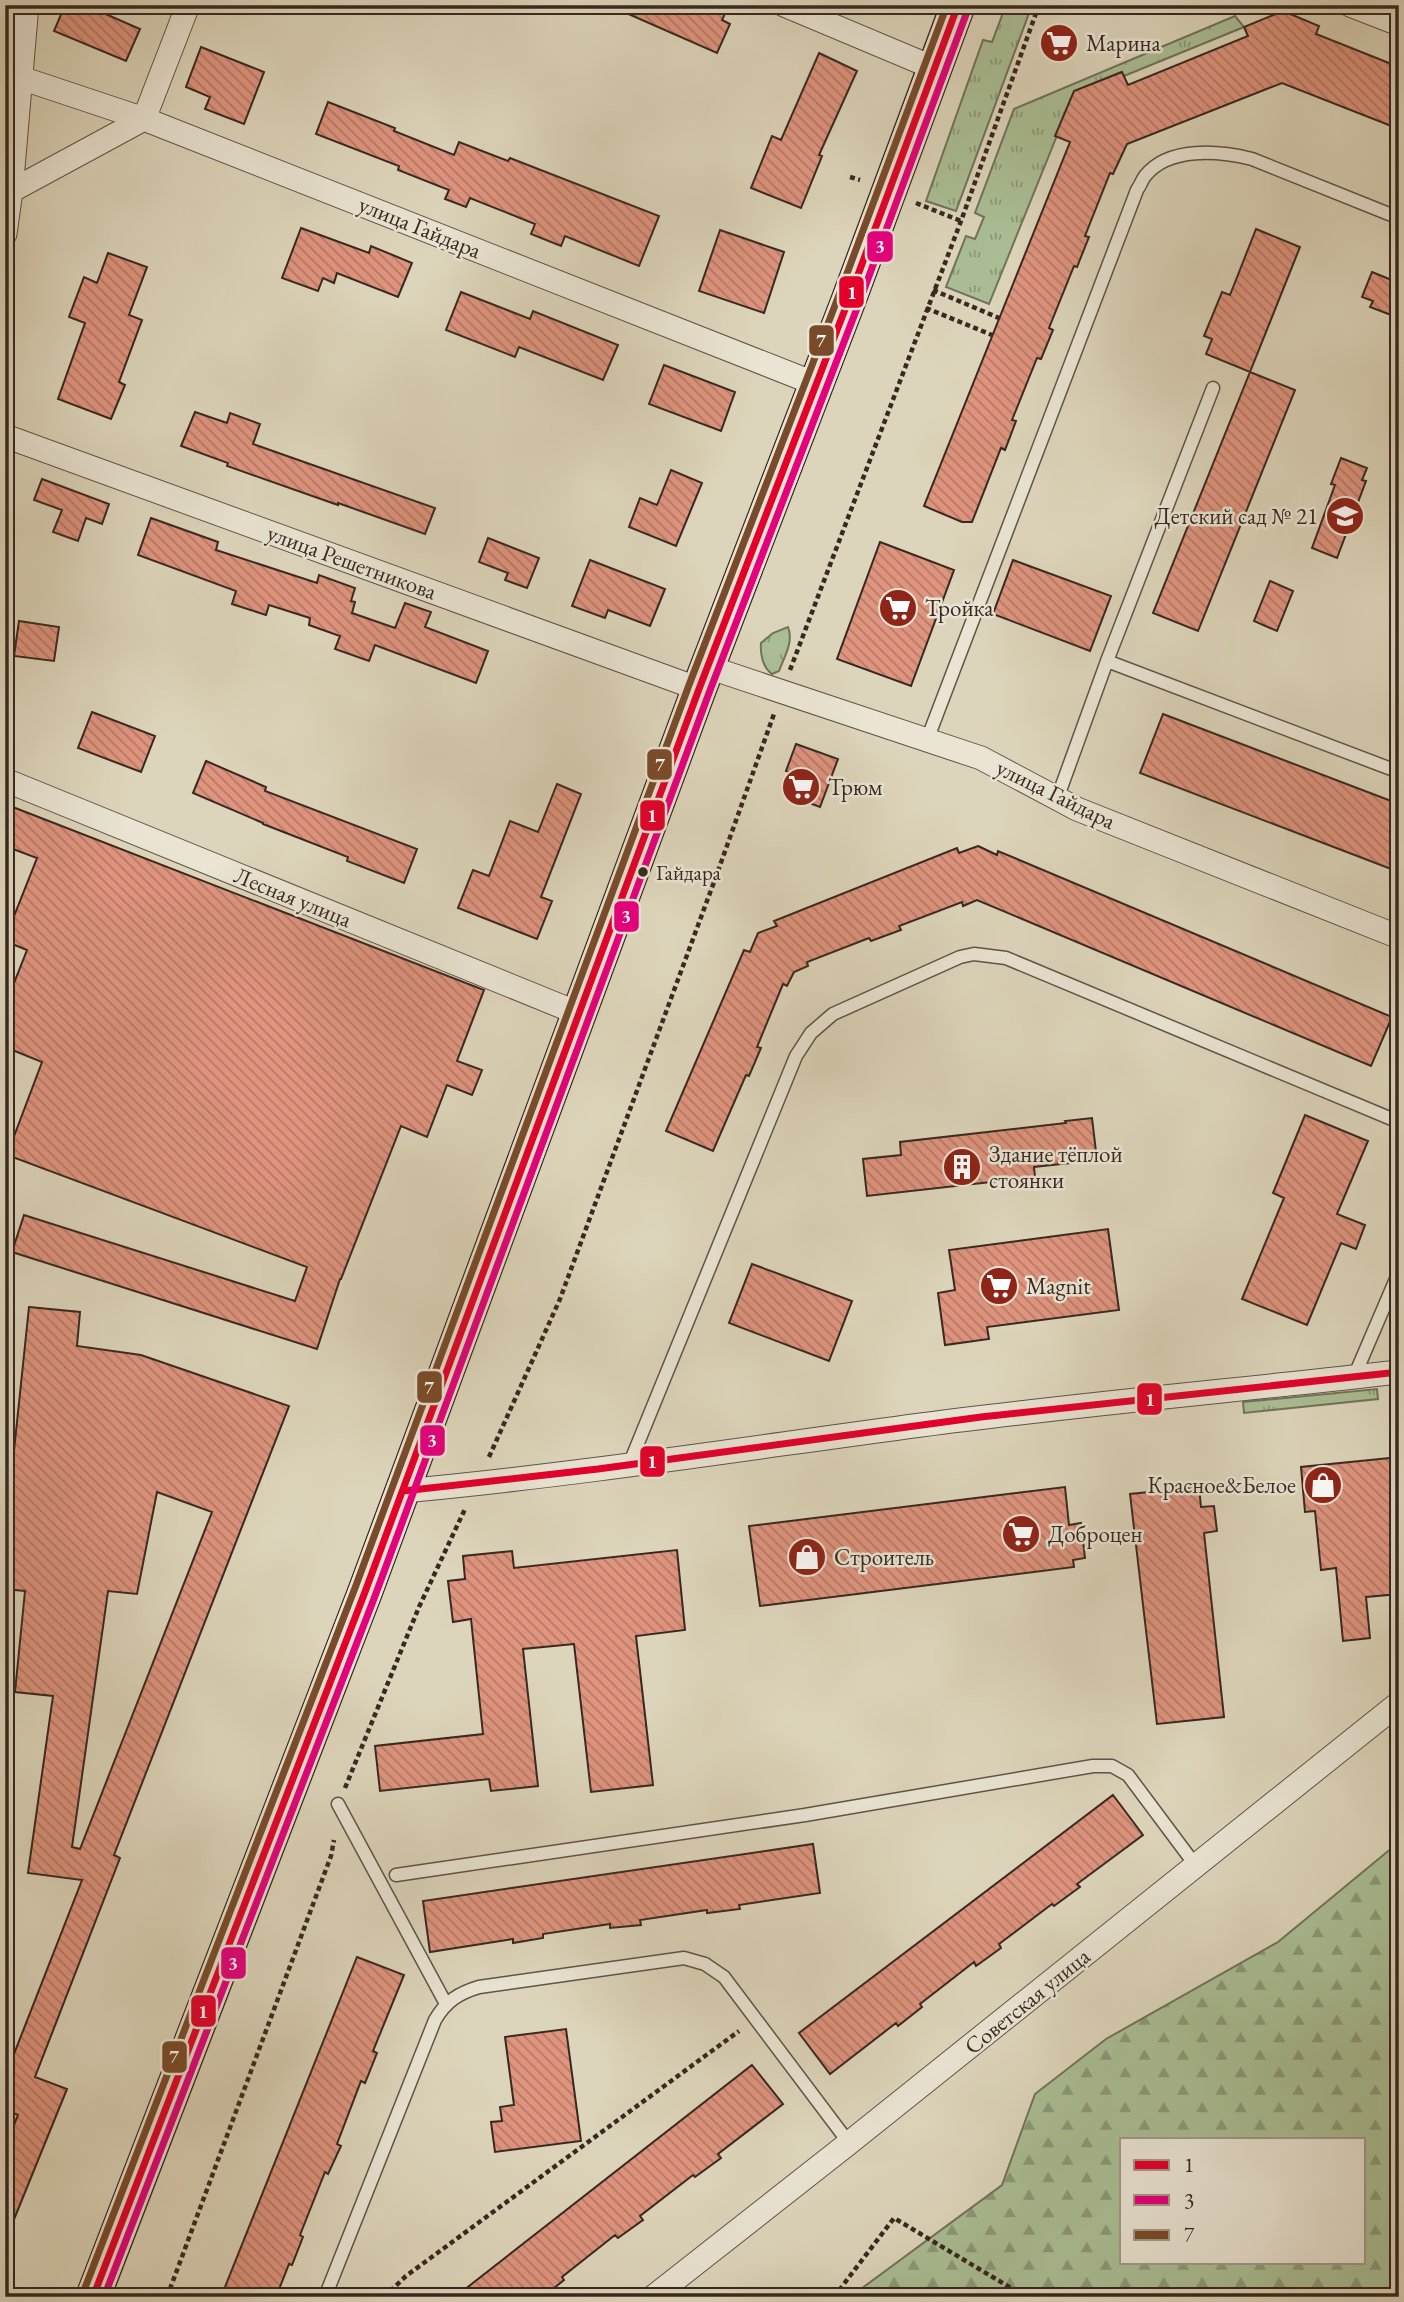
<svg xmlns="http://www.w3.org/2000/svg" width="1404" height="2302" font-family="'EB Garamond',serif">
<defs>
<pattern id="grass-tufts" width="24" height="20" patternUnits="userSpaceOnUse" patternTransform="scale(1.75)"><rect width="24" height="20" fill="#aabe95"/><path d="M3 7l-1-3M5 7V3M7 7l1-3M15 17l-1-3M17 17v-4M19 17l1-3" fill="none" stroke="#8b9a79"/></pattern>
<pattern id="forest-firs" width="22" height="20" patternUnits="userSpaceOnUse" patternTransform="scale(1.75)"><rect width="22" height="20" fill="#aabe95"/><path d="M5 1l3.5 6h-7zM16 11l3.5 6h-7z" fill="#8b9a79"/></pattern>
<pattern id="building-back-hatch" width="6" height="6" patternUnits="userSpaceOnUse" patternTransform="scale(1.75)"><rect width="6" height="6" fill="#df947e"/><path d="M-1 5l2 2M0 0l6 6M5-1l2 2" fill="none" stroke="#b67967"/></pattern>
</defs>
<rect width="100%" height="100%" fill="#ddd5bb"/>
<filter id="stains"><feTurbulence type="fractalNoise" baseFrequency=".00286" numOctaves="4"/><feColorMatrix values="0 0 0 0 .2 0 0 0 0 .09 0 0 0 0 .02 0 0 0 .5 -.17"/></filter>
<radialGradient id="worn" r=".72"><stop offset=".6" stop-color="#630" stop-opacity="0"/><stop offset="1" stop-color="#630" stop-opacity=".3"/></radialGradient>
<path fill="url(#grass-tufts)" stroke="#70735b" stroke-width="2" d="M1006 5H1032L956 211 926 201 983 40 992 42Z
M1235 16 1244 27 1124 76 1121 72 1075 91 989 304 946 287 966 236 975 239 984 217 975 213 1014 109Z
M788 627C794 642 784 657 779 671L772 674C763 668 760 654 761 643L773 633Z
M1377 1389 1378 1399 1244 1413 1243 1402Z"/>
<path fill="url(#forest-firs)" stroke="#70735b" stroke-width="2" fill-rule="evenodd" d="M1399 1842V2297H850L1002 2185 1035 2094 1106 2039 1278 1942ZM1122 2139H1364V2262H1122Z"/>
<path fill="url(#building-back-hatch)" stroke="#372821" stroke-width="2" fill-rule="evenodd" d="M65 5H85L140 29 126 61 54 31Z
M608 5H729L722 20 730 24 717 53Z
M1283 11 1319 26 1316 34 1399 67V129L1282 83 1127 144 1113 174 1110 173 1085 236 1089 237 1077 267 1074 266 1049 328 1053 330 1041 359 1037 358 1012 420 1016 421 1005 450 1001 448 972 522H962L924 506 1070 142 1055 136 1074 91 1122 72 1128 85 1248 36 1244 27Z
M201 47 264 72 244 124 205 109 210 97 186 87Z
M819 53 857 71 819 155 822 156 801 208 751 188 772 136 781 140Z
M328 102 395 128 394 131 454 155 459 142 508 161 510 158 659 216 639 266 565 236 561 246 531 234 535 224 470 198 466 207 445 199 449 190 398 170 399 166 316 134Z
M301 228 369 253 371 246 412 263 398 297 337 273 334 283 323 278 318 291 282 278Z
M1256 229 1300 247 1250 372 1206 354 1212 339 1204 336 1222 292 1230 295Z
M720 230 784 252 764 313 699 291Z
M108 253 147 267 129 315 142 320 119 382 125 385 111 419 58 399 85 323 69 317 84 277 97 283Z
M1372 272 1399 283V318L1370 307 1373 301 1362 297Z
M461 292 530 319 533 311 618 345 603 380 519 347 515 357 446 330Z
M664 365 735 392 721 431 649 404Z
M1250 372 1295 390 1198 631 1153 613Z
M195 412 227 423 230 413 260 424 253 444 435 508 425 534 338 503V505L227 466 228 463 181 446Z
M1341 458 1367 468 1362 480 1366 481 1337 558 1312 548 1335 485 1331 484Z
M671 470 702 483 676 546 629 527 640 498 657 505Z
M42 479 109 504 102 524 86 518 78 541 53 532 62 510 34 500Z
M151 518 218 542 216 550 317 583 319 575 355 588 351 601 355 602 352 613 395 628 405 603 431 612 425 627 488 651 476 683 375 645 369 661 335 649 340 636 309 625 310 618 269 605 266 615 232 604 236 591 138 555Z
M488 538 539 558 527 588 505 580 508 573 479 562Z
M880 542 954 570 911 686 837 659Z
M590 560 665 589 650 626 608 610 605 618 572 606Z
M1013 560 1111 596 1090 651 993 614Z
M1270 581 1293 591 1277 631 1254 621Z
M19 621 59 627 54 661 14 656Z
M92 712 155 736 141 772 78 748Z
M1163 714 1399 804V872L1140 773Z
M796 744 838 759 820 807 784 794 792 773 786 771Z
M206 761 266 787 265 791 417 849 404 883 347 861 348 857 263 824V823L193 793Z
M557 784 581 794 541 897 552 901 537 939 458 908 473 870 489 876 510 821 538 832Z
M5 804 484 990 457 1061 482 1070 472 1095 447 1085 427 1137 401 1126 341 1279H340L317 1349 12 1252 24 1215 295 1301 307 1267 7 1155 42 1062 5 1047V1006L27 950 5 941V939L37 858 5 846Z
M978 846 997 855 998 851 1392 1017 1371 1066 977 900 963 906 962 902 899 926 901 930 871 941 869 938 807 962 808 966 794 972 787 986 783 984 757 1047 761 1048 749 1076 746 1075 713 1151 666 1131 744 950 750 952 758 933 777 926 774 921 957 848 959 853Z
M1305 1115 1368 1141 1337 1214 1365 1225 1356 1249 1341 1243 1307 1325 1242 1299 1284 1198 1273 1193Z
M1092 1118 1097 1160 1034 1167 1035 1177 867 1196 863 1159 901 1155 900 1142 1066 1123 1065 1121Z
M1108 1229 1119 1310 987 1327 989 1339 945 1345 938 1293 955 1290 949 1250Z
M752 1264 852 1301 829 1361 729 1323Z
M29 1307 80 1312 77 1346 141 1355 289 1406 114 1855 120 1858 35 2077 67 2089 6 2239 5 2147 18 2115 5 2109V2077L82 1880 28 1873 53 1696 15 1692 25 1591 5 1589V1537ZM157 1492 212 1512 80 1849 72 1847 108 1591 137 1594Z
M1399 1457V1594L1366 1597 1370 1638 1343 1641 1336 1568 1321 1570 1315 1511 1305 1512 1301 1467Z
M1065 1487 1069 1525 1081 1523 1085 1558 1073 1560 1074 1567 760 1606 749 1526Z
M1199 1487 1201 1507 1214 1506 1217 1531 1204 1533 1224 1717 1157 1724 1130 1494Z
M677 1550 685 1630 636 1636 653 1785 591 1792 574 1644 523 1649 538 1786 491 1791 489 1779 380 1791 375 1746 483 1734 471 1619 453 1622 448 1581 465 1579 463 1556 512 1551 514 1568Z
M1113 1795 1143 1835 1077 1884 1080 1887 1054 1906 1052 1904 999 1944 1001 1948 976 1966 974 1962 920 2004 922 2007 898 2026 896 2023 830 2074 799 2033Z
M813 1844 820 1893 739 1905 740 1909 707 1913V1910L640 1920 641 1925 610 1928V1924L543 1934V1938L513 1943V1939L430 1952 423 1901Z
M357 1957 404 1975 373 2051 377 2053 365 2083 361 2081 337 2144 341 2146 328 2174 325 2172 300 2235 303 2237 292 2265 289 2264 276 2297H221Z
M566 2029 581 2141 495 2152 491 2122 502 2121 500 2107 514 2105 505 2037Z
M752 2065 783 2104 718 2154 721 2158 695 2177 693 2175 640 2216 643 2220 618 2238 615 2235 562 2277 564 2280 543 2297H455Z"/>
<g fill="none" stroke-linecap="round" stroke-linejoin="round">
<defs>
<path id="lane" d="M1107 661 1213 388
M927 740 1137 190C1140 186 1142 180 1145 176 1169 146 1219 151 1252 159L1399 218
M1057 799 1107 661 1399 772
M1354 1377 1399 1272
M629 1465 796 1056 811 1033 833 1014 960 957 974 954 1006 958 1399 1122
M338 1804 446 2004
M396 1875 805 1815 1093 1766H1112L1128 1775 1196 1866
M325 2297 435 2020C446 2001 459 1993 479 1987L684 1958 705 1964 724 1977 849 2143"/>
<path id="street" d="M784 5 934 68
M1350 5 1399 24
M5 57 21 78 144 119 816 384
M11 191 144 119 188 5
M5 234 11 191 27 5
M5 436 699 689
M708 667 981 758 1077 809 1399 937
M5 780 580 1014
M403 1491C576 1475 749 1448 921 1425 1080 1404 1240 1390 1399 1372
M653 2297 849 2143 1399 1703"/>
<path id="secondary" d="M93 2297 365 1592 699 689 849 299 958 5"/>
</defs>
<use href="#lane" stroke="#605348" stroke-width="15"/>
<use href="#street" stroke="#605348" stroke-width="25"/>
<use href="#secondary" stroke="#372821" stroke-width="36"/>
<path stroke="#372821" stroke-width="4.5" stroke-dasharray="5 3.5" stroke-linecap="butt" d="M850 177 860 180
M916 203 961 221
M933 290 999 318
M926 308 992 335
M790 670 961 221 1039 5
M489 1457 560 1299 714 882 774 714
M345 1788 419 1607 465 1509
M5 2295 10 2297
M167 2297 331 1856 334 1840
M384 2297 406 2276 739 2031
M834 2297 894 2218 1026 2297"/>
<use href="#lane" stroke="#e9e4d3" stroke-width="12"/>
<use href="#street" stroke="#e9e4d3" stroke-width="23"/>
<use href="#secondary" stroke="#e9e4d3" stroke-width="33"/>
<defs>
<path id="bus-1" d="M403 1491 598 1469 981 1417 1399 1372
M93 2297 365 1592 699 689 849 299 958 5"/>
<path id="bus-2" d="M104 2297 375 1596 709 693 859 303 968 9"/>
<path id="bus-3" d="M83 2293 355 1588 689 685 839 295 947 5"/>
</defs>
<use href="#bus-1" stroke="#e9e4d3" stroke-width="12"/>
<use href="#bus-2" stroke="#e9e4d3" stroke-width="12"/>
<use href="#bus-3" stroke="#e9e4d3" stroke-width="12"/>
<use href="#bus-1" stroke="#e4002b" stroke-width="7"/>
<use href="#bus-2" stroke="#e5007d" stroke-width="7"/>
<use href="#bus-3" stroke="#7a4b2a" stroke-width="7"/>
</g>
<defs>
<symbol id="supermarket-disc" viewBox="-11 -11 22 22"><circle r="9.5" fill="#8f2418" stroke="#e9e4d3"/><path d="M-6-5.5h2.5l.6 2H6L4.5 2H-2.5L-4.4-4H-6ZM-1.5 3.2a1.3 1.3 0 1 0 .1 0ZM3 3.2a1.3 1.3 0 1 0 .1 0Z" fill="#fff"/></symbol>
<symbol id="school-disc" viewBox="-11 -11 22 22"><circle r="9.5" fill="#8f2418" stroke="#e9e4d3"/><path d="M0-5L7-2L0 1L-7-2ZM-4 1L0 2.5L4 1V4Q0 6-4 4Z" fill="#fff"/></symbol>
<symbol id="building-disc" viewBox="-11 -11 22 22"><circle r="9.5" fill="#8f2418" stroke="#e9e4d3"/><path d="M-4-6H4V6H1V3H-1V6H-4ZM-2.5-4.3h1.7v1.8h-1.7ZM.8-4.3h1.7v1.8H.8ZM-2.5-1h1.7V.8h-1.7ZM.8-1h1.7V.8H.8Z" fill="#fff"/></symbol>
<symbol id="shop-disc" viewBox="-11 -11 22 22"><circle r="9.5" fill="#8f2418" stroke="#e9e4d3"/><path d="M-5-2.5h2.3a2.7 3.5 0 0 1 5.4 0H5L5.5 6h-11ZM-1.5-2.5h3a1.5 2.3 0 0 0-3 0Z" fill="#fff"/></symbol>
</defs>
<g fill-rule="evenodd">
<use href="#supermarket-disc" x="1037" y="21" width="44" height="44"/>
<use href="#school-disc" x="1323" y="494" width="44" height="44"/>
<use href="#supermarket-disc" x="876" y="586" width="44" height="44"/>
<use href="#supermarket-disc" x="779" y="765" width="44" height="44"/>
<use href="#building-disc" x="940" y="1145" width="44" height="44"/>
<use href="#supermarket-disc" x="977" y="1264" width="44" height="44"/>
<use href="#shop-disc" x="1301" y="1463" width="44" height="44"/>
<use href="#supermarket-disc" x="999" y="1512" width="44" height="44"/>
<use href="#shop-disc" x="785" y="1535" width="44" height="44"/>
</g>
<circle fill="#372821" stroke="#e9e4d3" stroke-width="2.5" cx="643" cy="872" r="6"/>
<g text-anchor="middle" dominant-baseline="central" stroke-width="5" stroke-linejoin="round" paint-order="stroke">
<g font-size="21" fill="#372821" stroke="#e9e4d3" text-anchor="start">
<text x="656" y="872">Гайдара</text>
</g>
<g font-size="23" fill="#372821" stroke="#e9e4d3" text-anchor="start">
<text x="1086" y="43">Марина</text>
<text x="1318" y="516" text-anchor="end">Детский сад № 21</text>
<text x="925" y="608">Тройка</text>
<text x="828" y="787">Трюм</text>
<text x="989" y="1154">Здание тёплой<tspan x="989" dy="26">стоянки</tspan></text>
<text x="1026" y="1286">Magnit</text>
<text x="1296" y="1485" text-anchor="end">Красное&amp;Белое</text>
<text x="1048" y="1534">Доброцен</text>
<text x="834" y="1557">Строитель</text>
</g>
<g font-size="23" fill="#372821" stroke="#e9e4d3">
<text transform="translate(420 227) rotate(22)">улица Гайдара</text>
<text transform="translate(352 562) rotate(20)">улица Решетникова</text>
<text transform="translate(1056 794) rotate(26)">улица Гайдара</text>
<text transform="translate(293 897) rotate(22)">Лесная улица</text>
<text transform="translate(1027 2001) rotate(-39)">Советская улица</text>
</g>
</g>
<g stroke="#e9e4d3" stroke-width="2.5">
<rect x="866" y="230" width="28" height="33" rx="7" fill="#e5007d"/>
<rect x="838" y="275" width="27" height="34" rx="7" fill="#e4002b"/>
<rect x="808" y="324" width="27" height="33" rx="7" fill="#7a4b2a"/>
<rect x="646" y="748" width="27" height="33" rx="7" fill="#7a4b2a"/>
<rect x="639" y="799" width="27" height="33" rx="7" fill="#e4002b"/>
<rect x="613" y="900" width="27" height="33" rx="7" fill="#e5007d"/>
<rect x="416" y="1370" width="27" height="34" rx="7" fill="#7a4b2a"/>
<rect x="1136" y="1382" width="27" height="34" rx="7" fill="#e4002b"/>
<rect x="419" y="1424" width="27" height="33" rx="7" fill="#e5007d"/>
<rect x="639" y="1445" width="27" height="33" rx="7" fill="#e4002b"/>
<rect x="220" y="1946" width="27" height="34" rx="7" fill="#e5007d"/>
<rect x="190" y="1994" width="27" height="34" rx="7" fill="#e4002b"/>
<rect x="161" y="2040" width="27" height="34" rx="7" fill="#7a4b2a"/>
</g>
<g font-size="19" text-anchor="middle" font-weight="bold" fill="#fff">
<text x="880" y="253">3</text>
<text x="852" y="299">1</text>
<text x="821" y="347">7</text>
<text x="660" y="771">7</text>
<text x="652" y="822">1</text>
<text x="626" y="923">3</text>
<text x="429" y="1394">7</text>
<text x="1150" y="1406">1</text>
<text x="432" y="1447">3</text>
<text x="652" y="1468">1</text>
<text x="233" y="1970">3</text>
<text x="203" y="2018">1</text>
<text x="174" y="2063">7</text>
</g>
<rect width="1404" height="2302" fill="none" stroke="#ddd5bb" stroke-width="28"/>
<rect x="7" y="7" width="1390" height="2288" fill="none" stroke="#372821" stroke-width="3.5"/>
<rect x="14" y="14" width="1376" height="2274" fill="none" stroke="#372821" stroke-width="2"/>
<rect x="1120" y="2138" width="245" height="126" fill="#e9e4d3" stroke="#a2998c" stroke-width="2"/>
<rect x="1134" y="2160" width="35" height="10" fill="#e4002b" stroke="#a2998c" stroke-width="2"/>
<text x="1184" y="2172" font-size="21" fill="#372821">1</text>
<rect x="1134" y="2195" width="35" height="10" fill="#e5007d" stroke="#a2998c" stroke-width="2"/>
<text x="1184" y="2208" font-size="21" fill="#372821">3</text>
<rect x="1134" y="2230" width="35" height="10" fill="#7a4b2a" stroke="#a2998c" stroke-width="2"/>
<text x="1184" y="2242" font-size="21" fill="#372821">7</text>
<rect width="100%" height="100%" filter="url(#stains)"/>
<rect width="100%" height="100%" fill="url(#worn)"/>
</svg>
